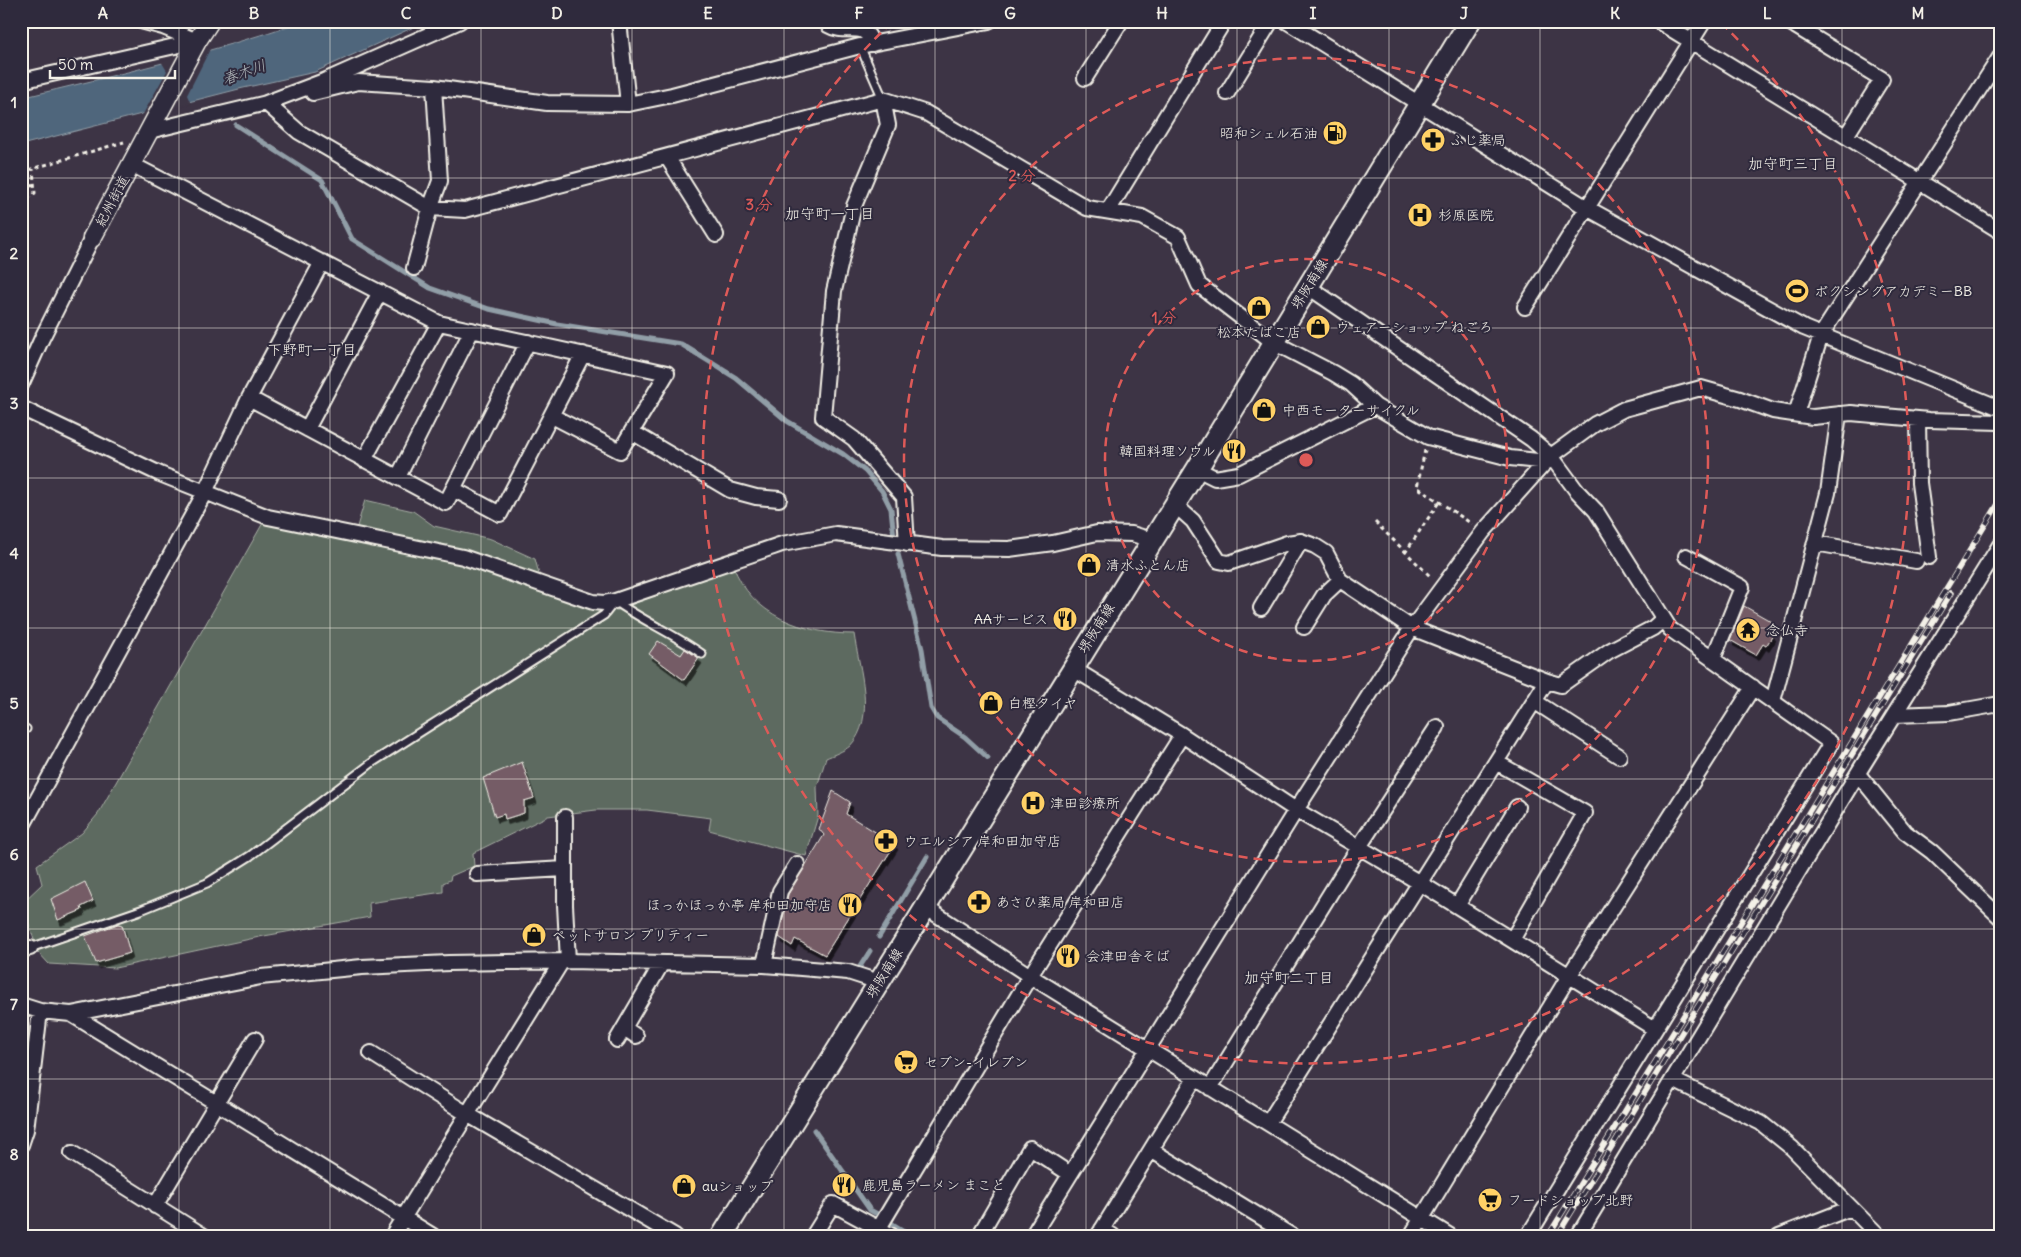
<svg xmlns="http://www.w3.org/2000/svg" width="2021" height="1257" font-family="Delius,'Klee One',sans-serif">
<defs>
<filter id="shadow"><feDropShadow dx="3" dy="5.5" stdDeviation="0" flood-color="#0009"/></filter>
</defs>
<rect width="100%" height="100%" fill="#3d3445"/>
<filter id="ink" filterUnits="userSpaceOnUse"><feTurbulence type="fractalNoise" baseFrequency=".02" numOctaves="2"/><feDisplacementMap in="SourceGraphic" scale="10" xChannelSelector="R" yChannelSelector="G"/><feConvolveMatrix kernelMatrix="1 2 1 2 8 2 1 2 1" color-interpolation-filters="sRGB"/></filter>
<g filter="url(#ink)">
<path fill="#5d6b61" stroke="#a8aea4" d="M365 500 413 511 434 526 491 539 535 559 539 574 537 589 599 609 618 610 733 565C751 616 804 634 854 634 859 668 877 718 850 746 844 751 833 755 826 758L817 787 818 816 806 856 709 830 711 818 647 810H596L548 816 473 853 474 866 451 876 450 880 443 883V892L369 903 370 917 264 936 115 968 49 964 38 952 22 903 42 884 37 865 82 833 98 814 264 521 283 528 353 540Z"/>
<path fill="#4f667b" stroke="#919ea7" d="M303 21H427L315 72 239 89 21 145V98C116 75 211 53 303 21Z"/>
<path fill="#3d3445" d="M211 47 187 95 191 104 142 116 167 71 161 61Z"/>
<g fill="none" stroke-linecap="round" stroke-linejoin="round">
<path stroke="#919ea7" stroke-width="5" d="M236 125 322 180 352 239 430 288 489 309 557 324 681 344 736 378 787 421 843 454 865 471 882 491 891 509 894 537
M898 554 922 649 931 708 937 718 965 737 988 758
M879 937 927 857
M859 968 870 951
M814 1130 870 1210 879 1215
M888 1221 912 1236"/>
</g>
<path fill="#745c66" stroke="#f4f1e8" filter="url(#shadow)" d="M1744 606 1774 623 1769 632 1773 635 1766 646 1763 644 1756 655 1730 640Z
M658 641 681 655 685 649 699 658 684 680 649 654Z
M522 762 534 798 524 801V813L505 819 504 814 495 817 483 778Z
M833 791 850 802 846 814 895 844 825 955 795 939 792 946 779 937 788 894 824 835 819 829Z
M85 882 93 901 81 907 82 910 58 920 51 899Z
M118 924 122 925 130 953 96 963 85 936Z"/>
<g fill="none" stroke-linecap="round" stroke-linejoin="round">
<defs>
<path id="service" d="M860 46 883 99
M21 727 26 729
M30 948 141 910 207 883 250 856 373 762 604 615 615 601C643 621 674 634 702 654"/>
<path id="minor" d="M141 21 163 27 197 41
M460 21 324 81 266 103 299 132 430 208 465 210 883 99 926 113 1087 208 1142 217 1178 237 1199 285 1273 342 1333 373 1351 384 1375 406 1428 437 1510 458 1547 462
M619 21 628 104
M827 21 828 25C846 36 865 19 872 44
M1286 21 1587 208 1804 328 2000 408
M1658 21 2000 231
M1787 21 1882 79 1846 136
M1085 78 1121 21
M21 81 197 41
M313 93 358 82 434 87 547 103 628 104 672 95 860 46 989 21
M1227 93 1271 21
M883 99 888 125 854 206 834 291 823 417 854 439 904 497 907 544
M149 131 275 101
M667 157 716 235
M131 164 439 323 667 373 620 451 552 416
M1108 211 1224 21
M414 268 430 208 440 181 434 87
M1307 286 1531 439 1551 456 1576 490 1596 511 1670 629 1831 743 1528 1236
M1525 307 1704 21
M21 385 42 338 92 238
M249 398 446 503 528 342
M21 408 160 474 268 517 463 557 593 602 604 603 615 601 782 544 836 534 942 548 1009 549 1053 543 1097 533 1132 534 1152 540
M1796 414 1821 335 2000 57
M1918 419 1919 483 1929 557
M307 429 380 292
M632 432 730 490 756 497 779 499
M364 460 439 323
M1197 469 1215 478 1239 474 1375 406
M398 477 472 330
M453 489 500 514 583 354
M1174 504 1193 521 1219 561 1229 563 1287 543 1301 541 1315 546 1326 553 1340 580 1412 628 1547 681 1561 685 1609 651 1653 628 1662 620
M1815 543 1916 561
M1686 556 1742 587 1713 659
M1261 608 1301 541
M1304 627 1324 595 1340 580
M1072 668 1182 735 1296 810 1420 883 1655 1029
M1534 701 1619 756
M1773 701 1828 493 1839 414
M1894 715 1949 713 2000 704
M1496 762 1585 813 1512 940
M1858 774 1905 832 1932 852 2000 917
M565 817V905L568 961
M21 829 205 492 249 398 322 262
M477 874 565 869
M1457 906 1517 807
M925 907 1030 976 1450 1236
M21 949 30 948
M764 965 780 891 797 864
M21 1005 40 1011 71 1014 433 1236
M71 1014 261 977 362 967 449 963 568 961 764 965 848 972 879 982
M624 1028 636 1036
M617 1040 662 963
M371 1053 467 1114 675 1236
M1673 1080 1761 1123 1792 1148 1879 1236
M1210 1088 1359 847 1437 727
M1268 1123 1547 681
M21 1145 26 1130 40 1011
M1151 1150 1292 1236
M72 1153 204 1236
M155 1206 255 1039
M879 1228 1030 976 1182 735
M1102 1229 1113 1236
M392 1236 562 961
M813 1236 833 1204 892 1236
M979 1236 1030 1148 1070 1174
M1032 1236 1296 810 1412 628 1483 532 1551 456 1595 424 1624 409 1701 388 1740 399 1773 411 1813 417 1851 413 1929 420 2000 422
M1098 1236 1195 1078
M1411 1236 1569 976 1753 687
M1578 1236 1861 768 2000 545
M1779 1236 1851 1208"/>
<path id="tertiary" d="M92 238 197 41 210 21"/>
<path id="secondary" d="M722 1236 1197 469 1470 21"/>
</defs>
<use href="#service" stroke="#f4f1e8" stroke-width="11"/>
<use href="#minor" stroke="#f4f1e8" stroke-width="18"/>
<use href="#tertiary" stroke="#f4f1e8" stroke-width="21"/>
<use href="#secondary" stroke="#f4f1e8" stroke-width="24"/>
<path stroke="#f4f1e8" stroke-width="3" stroke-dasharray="4 4" stroke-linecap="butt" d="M21 172 124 142
M21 187 35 184
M21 204 35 193 33 169
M1425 450 1417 487 1472 524
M1375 522 1432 578
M1405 553 1439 502"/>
<use href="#service" stroke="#2f2a3d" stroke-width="7"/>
<use href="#minor" stroke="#2f2a3d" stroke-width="14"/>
<use href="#tertiary" stroke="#2f2a3d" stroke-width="18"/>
<use href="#secondary" stroke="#2f2a3d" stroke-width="20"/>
<defs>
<path id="rail" d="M1548 1236 2000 501
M1557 1236 1951 593"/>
</defs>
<use href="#rail" stroke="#f4f1e8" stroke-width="5.5"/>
<use href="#rail" stroke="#2f2a3d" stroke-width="4" stroke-dasharray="11" stroke-linecap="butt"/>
</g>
</g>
<path fill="none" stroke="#f4f1e8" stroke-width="1" stroke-opacity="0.55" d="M179 21V1236M330 21V1236M481 21V1236M632 21V1236M784 21V1236M935 21V1236M1086 21V1236M1237 21V1236M1389 21V1236M1540 21V1236M1691 21V1236M1842 21V1236M21 178H2000M21 328H2000M21 478H2000M21 628H2000M21 779H2000M21 929H2000M21 1079H2000"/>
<g fill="none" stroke="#de5a58" stroke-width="2.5" stroke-dasharray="9 6">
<circle cx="1306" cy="460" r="201"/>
<circle cx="1306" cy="460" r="402"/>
<path d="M1721 23A603 603 0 1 1 891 23"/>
</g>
<defs>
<symbol id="fuel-disc" viewBox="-11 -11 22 22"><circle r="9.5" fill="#ffd166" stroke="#2f2a3d"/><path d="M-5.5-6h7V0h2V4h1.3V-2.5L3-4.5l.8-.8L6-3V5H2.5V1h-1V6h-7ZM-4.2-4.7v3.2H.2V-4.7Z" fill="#111"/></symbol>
<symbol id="pharmacy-disc" viewBox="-11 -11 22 22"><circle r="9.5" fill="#ffd166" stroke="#2f2a3d"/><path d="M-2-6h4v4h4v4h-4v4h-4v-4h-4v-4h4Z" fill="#111"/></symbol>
<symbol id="hospital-disc" viewBox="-11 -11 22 22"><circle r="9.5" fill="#ffd166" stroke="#2f2a3d"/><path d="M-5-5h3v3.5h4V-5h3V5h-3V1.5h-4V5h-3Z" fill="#111"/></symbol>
<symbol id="stadium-disc" viewBox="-11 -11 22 22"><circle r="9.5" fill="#ffd166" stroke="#2f2a3d"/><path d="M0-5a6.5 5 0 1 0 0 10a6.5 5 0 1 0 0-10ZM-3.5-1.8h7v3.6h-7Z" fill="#111"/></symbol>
<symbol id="shop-disc" viewBox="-11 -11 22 22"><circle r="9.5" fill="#ffd166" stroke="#2f2a3d"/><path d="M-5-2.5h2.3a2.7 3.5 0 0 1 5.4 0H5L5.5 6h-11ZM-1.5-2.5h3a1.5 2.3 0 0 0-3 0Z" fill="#111"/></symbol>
<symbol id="restaurant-disc" viewBox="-11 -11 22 22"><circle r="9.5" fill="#ffd166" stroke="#2f2a3d"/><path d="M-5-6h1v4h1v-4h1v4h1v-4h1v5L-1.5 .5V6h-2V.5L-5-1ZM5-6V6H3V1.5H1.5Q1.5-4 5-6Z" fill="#111"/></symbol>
<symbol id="temple-disc" viewBox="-11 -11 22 22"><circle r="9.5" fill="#ffd166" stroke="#2f2a3d"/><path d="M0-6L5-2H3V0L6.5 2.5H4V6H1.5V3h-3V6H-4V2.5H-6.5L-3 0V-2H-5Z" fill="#111"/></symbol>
<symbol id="supermarket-disc" viewBox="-11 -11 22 22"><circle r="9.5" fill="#ffd166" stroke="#2f2a3d"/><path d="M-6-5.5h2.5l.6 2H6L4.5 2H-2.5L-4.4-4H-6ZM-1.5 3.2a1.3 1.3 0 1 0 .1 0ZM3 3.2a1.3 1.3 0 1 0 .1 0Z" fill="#111"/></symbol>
</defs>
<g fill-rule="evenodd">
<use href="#fuel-disc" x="1321" y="119" width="28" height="28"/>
<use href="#pharmacy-disc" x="1419" y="126" width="28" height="28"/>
<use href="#hospital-disc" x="1406" y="201" width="28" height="28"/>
<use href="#stadium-disc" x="1783" y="277" width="28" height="28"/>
<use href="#shop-disc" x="1245" y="294" width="28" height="28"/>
<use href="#shop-disc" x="1304" y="313" width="28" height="28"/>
<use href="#shop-disc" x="1250" y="396" width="28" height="28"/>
<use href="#restaurant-disc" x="1220" y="437" width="28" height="28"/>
<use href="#shop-disc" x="1075" y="551" width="28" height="28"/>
<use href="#restaurant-disc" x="1051" y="605" width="28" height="28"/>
<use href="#temple-disc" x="1734" y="616" width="28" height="28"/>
<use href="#shop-disc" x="977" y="689" width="28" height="28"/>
<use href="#hospital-disc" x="1019" y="789" width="28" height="28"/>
<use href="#pharmacy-disc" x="872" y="827" width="28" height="28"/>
<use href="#pharmacy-disc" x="965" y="888" width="28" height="28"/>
<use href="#restaurant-disc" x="836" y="891" width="28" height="28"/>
<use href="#shop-disc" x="520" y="921" width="28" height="28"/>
<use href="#restaurant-disc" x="1054" y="942" width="28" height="28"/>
<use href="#supermarket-disc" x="892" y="1048" width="28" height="28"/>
<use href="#restaurant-disc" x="830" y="1171" width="28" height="28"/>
<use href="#shop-disc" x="670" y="1172" width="28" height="28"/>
<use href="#supermarket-disc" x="1476" y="1186" width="28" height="28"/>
</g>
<g text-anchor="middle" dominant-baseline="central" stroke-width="4" stroke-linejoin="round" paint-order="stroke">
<g font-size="14" fill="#f4f1e8" stroke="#2f2a3d" text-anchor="start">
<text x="1318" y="133" text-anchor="end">昭和シェル石油</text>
<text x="1450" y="140">ふじ薬局</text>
<text x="1438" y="215">杉原医院</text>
<text x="1814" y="291">ボクシングアカデミーBB</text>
<text x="1336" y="327">ウェアーショップ ねごろ</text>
<text x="1259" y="332" text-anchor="middle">松本たばこ店</text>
<text x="1282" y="410">中西モーターサイクル</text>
<text x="1216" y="451" text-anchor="end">韓国料理ソウル</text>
<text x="1106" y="565">清水ふとん店</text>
<text x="1048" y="619" text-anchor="end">AAサービス</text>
<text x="1766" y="630">念仏寺</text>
<text x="1008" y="703">白樫タイヤ</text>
<text x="1050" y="803">津田診療所</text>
<text x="904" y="841">ウエルシア 岸和田加守店</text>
<text x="996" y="902">あさひ薬局 岸和田店</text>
<text x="832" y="905" text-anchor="end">ほっかほっか亭 岸和田加守店</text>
<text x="552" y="935">ペットサロン プリティー</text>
<text x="1086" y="956">会津田舎そば</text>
<text x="924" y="1062">セブン-イレブン</text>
<text x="862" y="1185">鹿児島ラーメン まこと</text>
<text x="702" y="1186">auショップ</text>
<text x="1508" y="1200">フードショップ北野</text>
</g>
<g font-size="14" fill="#f4f1e8" stroke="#2f2a3d">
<text transform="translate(112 201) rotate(-62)">紀州街道</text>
<text transform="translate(1309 284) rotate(-58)">堺阪南線</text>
<text transform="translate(1096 628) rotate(-58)">堺阪南線</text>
<text transform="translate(884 973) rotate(-58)">堺阪南線</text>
</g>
<g font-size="15" font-style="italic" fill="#b2b9bc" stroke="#2f2a3d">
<text transform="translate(244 72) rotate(-20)">春木川</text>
</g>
<g font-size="15" fill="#f4f1e8" stroke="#2f2a3d">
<text x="1793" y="163">加守町三丁目</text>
<text x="830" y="213">加守町一丁目</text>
<text x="312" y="349">下野町一丁目</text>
<text x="1289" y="977">加守町二丁目</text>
</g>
</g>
<circle cx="1306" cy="460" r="8" fill="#de5a58" stroke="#2f2a3d" stroke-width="2.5"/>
<g font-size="15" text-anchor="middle" font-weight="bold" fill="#de5a58" stroke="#2f2a3d" stroke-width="4" stroke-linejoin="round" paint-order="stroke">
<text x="1022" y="181">2 分</text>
<text x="759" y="210">3 分</text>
<text x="1164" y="323">1 分</text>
</g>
<rect width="2021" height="1257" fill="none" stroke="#2f2a3d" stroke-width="55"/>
<path d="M50 70v8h125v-8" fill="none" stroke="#f4f1e8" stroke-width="2.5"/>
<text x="58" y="70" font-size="15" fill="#f4f1e8" stroke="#2f2a3d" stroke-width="4" paint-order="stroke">50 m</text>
<rect x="28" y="28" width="1966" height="1202" fill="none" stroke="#f4f1e8" stroke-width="2"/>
<g font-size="16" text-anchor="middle" font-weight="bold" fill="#f4f1e8">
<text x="103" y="19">A</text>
<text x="254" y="19">B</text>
<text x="406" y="19">C</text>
<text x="557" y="19">D</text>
<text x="708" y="19">E</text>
<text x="859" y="19">F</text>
<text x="1010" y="19">G</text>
<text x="1162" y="19">H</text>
<text x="1313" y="19">I</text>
<text x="1464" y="19">J</text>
<text x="1615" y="19">K</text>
<text x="1767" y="19">L</text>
<text x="1918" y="19">M</text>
<text x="14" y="108">1</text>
<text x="14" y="259">2</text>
<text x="14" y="409">3</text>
<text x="14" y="559">4</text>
<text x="14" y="709">5</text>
<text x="14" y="860">6</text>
<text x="14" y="1010">7</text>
<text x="14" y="1160">8</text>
</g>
</svg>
